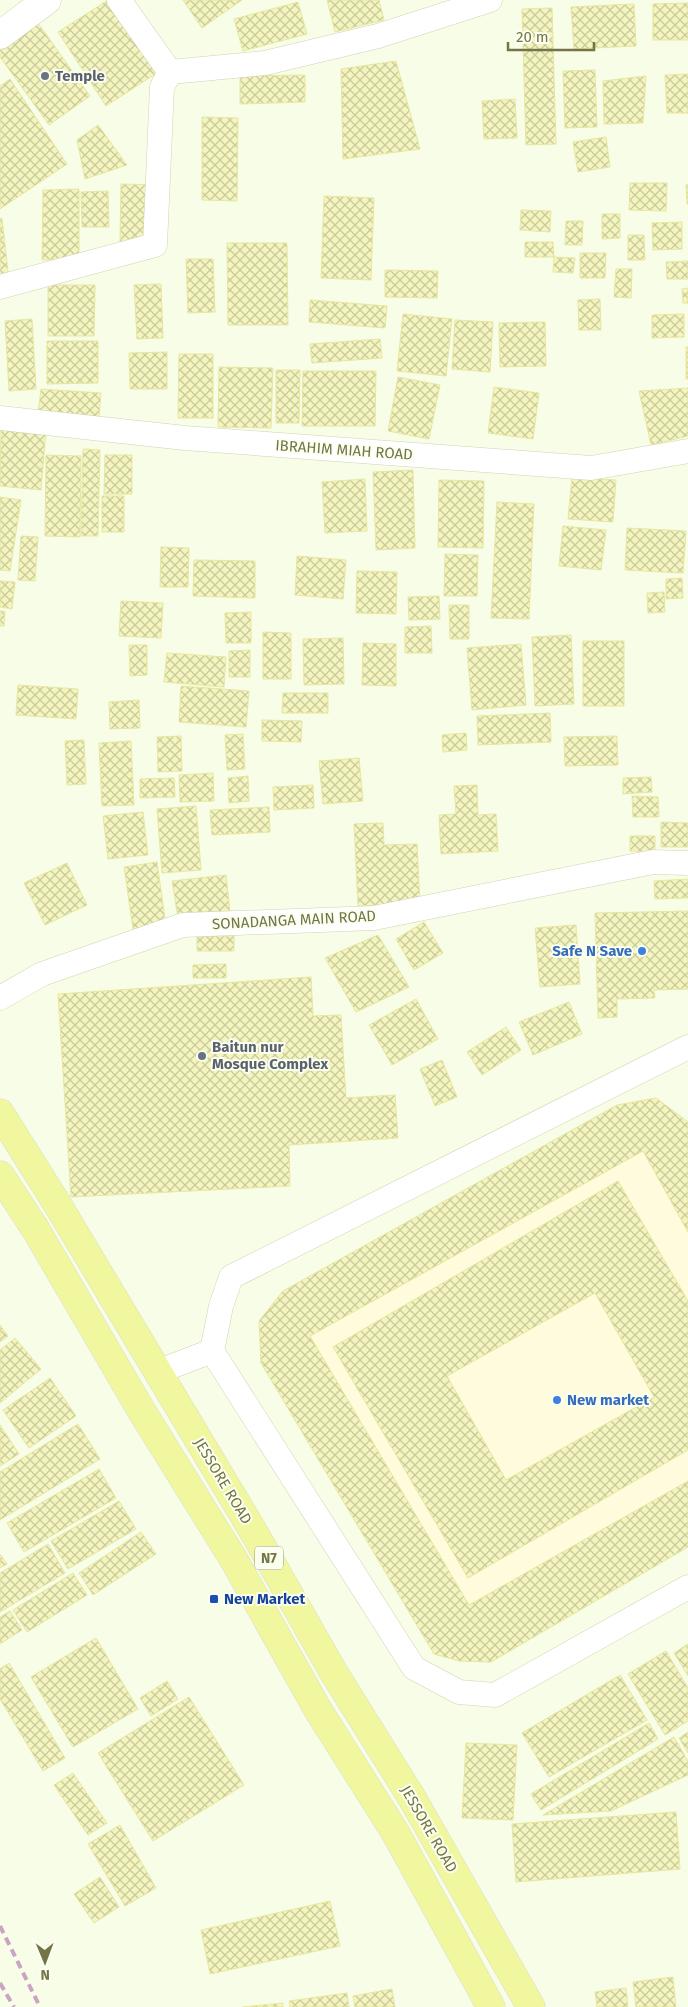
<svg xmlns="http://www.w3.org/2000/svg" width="688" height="2007" font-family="'Fira Sans',sans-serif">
<defs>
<pattern id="building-cross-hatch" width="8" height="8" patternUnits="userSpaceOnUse" patternTransform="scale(1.25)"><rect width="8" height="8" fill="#f3f4be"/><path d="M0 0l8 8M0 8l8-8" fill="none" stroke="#c9ca9c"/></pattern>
</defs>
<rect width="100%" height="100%" fill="#f8fde8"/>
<path fill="#fefcdc" d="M617 1105 688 1122V1547L491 1662 459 1661 434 1654 261 1363 259 1321 283 1291Z"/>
<path fill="url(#building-cross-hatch)" stroke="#e7e89e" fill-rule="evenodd" d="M108 0 163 69 106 106 58 32Z
M183 0H242L202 28Z
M327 0H379L384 20 335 32Z
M298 2 307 34 243 51 234 19Z
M688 3V40H653V4Z
M634 4 636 46 574 49 571 7Z
M552 8 556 144 526 145 522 9Z
M38 23 90 96 49 125 0 57V49Z
M396 61 420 149 343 159 341 69Z
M595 70 597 127 565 128 563 71Z
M688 74V113H667L665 75Z
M305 75V102L240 104V76Z
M646 76 643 123 604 124 603 81Z
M10 79 67 164 0 209V86Z
M515 99 517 138 484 139 482 101Z
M202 117 238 118 237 201 202 200Z
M98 125 127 165 85 179 77 140Z
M606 137 610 167 578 172 573 142Z
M630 183H667L666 211 629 210Z
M121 184 157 185 156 243 120 242Z
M688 184V204H687L686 185Z
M79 189V259L42 260 43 190Z
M108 191 109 227H82L81 192Z
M324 196 374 198 371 280 321 278Z
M521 210 551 211 550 232 520 230Z
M602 214H620V238L602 239Z
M2 218 10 289 0 292V219Z
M566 221H583L582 245H565Z
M682 222V249L653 250 652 223Z
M628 235H644L645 260H628Z
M525 242H553L554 257H525Z
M227 243H287L288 325H228Z
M580 253H606L605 278H580Z
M554 257 575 258 573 273 553 272Z
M186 259H213L215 312 188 313Z
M688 261V279H667L666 262Z
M616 269H632L631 298 614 297Z
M385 270 438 271 437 298 385 297Z
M161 284 163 338 137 339 134 285Z
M48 285H95L94 336H48Z
M688 288V303H683L682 289Z
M600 299 601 330H579L578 300Z
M310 300 387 306 385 328 309 322Z
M403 314 452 319 446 376 397 371Z
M684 314V337L652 338V315Z
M32 319 36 389 9 391 5 321Z
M455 320 493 322 490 372 452 369Z
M545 322 546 366 500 367 499 323Z
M380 339 382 358 312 363 310 344Z
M47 341H98V383L47 384Z
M686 347H688V379H686Z
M167 352V389H130L129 353Z
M179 354H213V418H178Z
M219 367 273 368 271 428 218 427Z
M276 370H300L299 423H276Z
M303 371H376L375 426H302Z
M398 377 440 385 429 439 388 431Z
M494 387 539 393 533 439 488 433Z
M688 388V436L651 445 639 391Z
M41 389 101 393 99 419 38 414Z
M1 427 46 430 41 490 0 486Z
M83 449 100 450 98 536H81Z
M46 455 81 456 80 537 45 536Z
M105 455H132V494H104Z
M413 470 415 548 376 550 373 472Z
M572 477 616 480 613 522 568 519Z
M365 479 367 531 325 533 322 482Z
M439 480 484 481 483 548 438 547Z
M102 496H124V532H102Z
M0 497 21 500 10 571 0 570Z
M497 502 534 504 529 619 491 618Z
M563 526 606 530 601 570 559 566Z
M627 528 686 531 683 573 625 570Z
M21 536 38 537 35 581 18 580Z
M161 547 189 548 188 587H160Z
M445 554 478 555 477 596H444Z
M297 556 346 560 343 599 295 595Z
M194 560 255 561V598L193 596Z
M357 571 397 572 396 614 356 613Z
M682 578 683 598 666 599V579Z
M0 581 15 582 12 609 0 607Z
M664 592 665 612 648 613 647 593Z
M439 596 440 619 409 620 408 597Z
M121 601 163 603 161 638 119 636Z
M449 605H469V639H450Z
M0 611H5L4 626H0Z
M251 612V643H226L225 613Z
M431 626 432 653H405V627Z
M263 632 291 633V679H263Z
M571 635 574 704 535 706 532 637Z
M343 638 344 684 304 685 303 639Z
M583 641H624V706H583Z
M363 643 396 644V686L362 685Z
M521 644 526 705 472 710 467 648Z
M129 645H147V675L130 676Z
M250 650V677H229V651Z
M167 653 226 657 224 687 164 682Z
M18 685 78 689 76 719 16 715Z
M181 686 249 691 246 727 179 722Z
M283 693H328V713H282Z
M139 700 140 728 110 729 109 702Z
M550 713 551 742 478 745 477 716Z
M262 720 302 721 301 742 262 741Z
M466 733 467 750 443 752 442 735Z
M243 734 245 769 227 770 225 735Z
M181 736 182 771 158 772 157 737Z
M617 736 618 765 565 766 564 737Z
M84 740 86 784 67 785 65 741Z
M131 741 134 805 102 806 99 743Z
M359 758 363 801 323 804 319 761Z
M213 773 214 801 180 802 179 775Z
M248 776 249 801 229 803 228 778Z
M651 777 652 792 623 794V778Z
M174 778 175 797 140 798V779Z
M313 785 314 808 274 810 273 787Z
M477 785 478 815 496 814 498 851 441 854 439 815 456 814 454 786Z
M632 796 658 797 659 817H633Z
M196 806 201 870 162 873 157 809Z
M269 807 270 832 212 835 210 810Z
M143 812 148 855 108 859 103 816Z
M661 822 688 823V847H661Z
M383 823 384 845 417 844 420 903 358 906 354 824Z
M630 836H655V852L630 851Z
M157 862 166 925 133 929 124 867Z
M67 863 87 905 45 925 24 883Z
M226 875 230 911 178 918 172 881Z
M688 879V898L655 899 654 881Z
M688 911V989L654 990 655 998 617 999V1017L598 1018 595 913Z
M424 922 443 953 414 970 396 939Z
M576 925 580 984 540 987 535 928Z
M378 935 409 987 356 1012 325 958Z
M197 936H234V951H197Z
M226 964V978H193V965Z
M311 977 313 1016 341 1015 346 1098 395 1095 398 1138 289 1145 290 1186 71 1197 58 994Z
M416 999 438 1039 392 1065 369 1025Z
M569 1002 582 1034 533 1055 519 1022Z
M506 1027 521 1050 482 1075 467 1052Z
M442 1060 457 1097 435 1106 420 1069Z
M656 1098 688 1122V1232L643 1151 310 1336 469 1605 688 1481V1547L491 1662 459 1661 434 1654 261 1363 259 1321 283 1291 617 1105Z
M618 1181 688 1301V1450L468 1578 333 1347ZM595 1293 654 1397 506 1480 447 1376Z
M0 1325 8 1336 0 1342Z
M15 1338 41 1369 0 1403V1350Z
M50 1378 76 1416 29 1448 3 1410Z
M78 1424 100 1459 0 1520V1472Z
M0 1425 19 1454 0 1466Z
M99 1469 116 1498 24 1552 7 1523Z
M119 1501 136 1529 68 1569 51 1541Z
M141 1532 156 1554 93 1595 79 1573Z
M48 1544 65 1573 0 1612V1573Z
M0 1554 7 1564 0 1568Z
M73 1573 87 1595 27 1632 13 1610Z
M10 1611 22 1630 0 1644V1617Z
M96 1638 138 1709 73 1747 31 1677Z
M688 1644V1676L674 1653Z
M666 1651 688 1688V1721L665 1735 628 1674Z
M9 1663 65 1758 43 1771 0 1699V1669Z
M620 1675 647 1720 549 1777 522 1733Z
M167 1681 178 1699 151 1716 140 1698Z
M189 1697 244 1785 153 1841 98 1753Z
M649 1723 658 1739 541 1810 531 1794Z
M688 1732V1753L679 1738Z
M674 1737 688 1761V1775L611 1811 543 1815Z
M466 1743 517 1745 513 1820 462 1818Z
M73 1773 107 1823 88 1835 54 1785Z
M676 1812 680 1869 516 1882 512 1824Z
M120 1825 156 1888 125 1906 88 1844Z
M100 1877 119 1907 94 1923 74 1894Z
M330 1901 340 1946 210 1974 201 1930Z
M673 1977 676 2007H636L633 1982Z
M626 1988 628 2007H597L595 1992Z
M392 1989 395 2007H355L353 1996Z
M347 1993 349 2007H290L289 2001Z
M283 2003V2007H243Z"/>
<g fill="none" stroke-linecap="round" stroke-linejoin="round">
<defs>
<path id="minor" d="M119 0 170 72 265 63 378 36 490 0
M0 287 155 245 162 87 170 72
M0 418 185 438 591 468 688 451
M0 998 42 974 183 925 374 918 653 862 688 863
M688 1047 231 1277 221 1306 212 1351 414 1668 459 1692 495 1695 688 1587
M157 1372 212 1351"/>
<path id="secondary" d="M0 35 47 0"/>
<path id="trunk" d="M0 1113 56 1202 252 1529 334 1673 412 1798 531 2007
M0 1175 36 1230 141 1410 234 1560 318 1710 395 1832 491 2007"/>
</defs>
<use href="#minor" stroke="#d1d3b0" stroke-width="25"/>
<use href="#secondary" stroke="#d3d6ac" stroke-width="29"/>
<use href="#trunk" stroke="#dbdbcf" stroke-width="29"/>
<use href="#minor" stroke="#fff" stroke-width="24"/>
<use href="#secondary" stroke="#fff" stroke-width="28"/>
<use href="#trunk" stroke="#f0f79e" stroke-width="28"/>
<path stroke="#c9a5c3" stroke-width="4" stroke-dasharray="8 5" stroke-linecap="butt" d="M0 1926 40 2007
M0 1983 14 2007"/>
</g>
<g fill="#6b7280" stroke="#fbfff0" stroke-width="2">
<circle cx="45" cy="76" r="5"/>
<circle cx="202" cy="1056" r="5"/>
</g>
<g fill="#3f7fe0" stroke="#fbfff0" stroke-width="2">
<circle cx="642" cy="951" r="5"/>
<circle cx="557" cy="1400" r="5"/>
</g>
<rect fill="#1a4fb4" stroke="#fbfff0" stroke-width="2" x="209" y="1594" width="10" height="10" rx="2.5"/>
<g text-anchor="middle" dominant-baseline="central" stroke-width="4" stroke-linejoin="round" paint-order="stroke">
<rect fill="#fbfff0" stroke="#9d9e7a" stroke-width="1" x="255" y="1546.5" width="28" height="23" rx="4"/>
<g font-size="14" font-weight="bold" fill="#757447">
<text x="269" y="1558">N7</text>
</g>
<g font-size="15" font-weight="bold" fill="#5b616d" stroke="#fbfff0" text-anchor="start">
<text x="55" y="76">Temple</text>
<text x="212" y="1047">Baitun nur<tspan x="212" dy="17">Mosque Complex</tspan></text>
</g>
<g font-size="15" fill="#757447" stroke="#fbfff0">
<text transform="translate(344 450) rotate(4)">IBRAHIM MIAH ROAD</text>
<text transform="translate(294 920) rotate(-3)">SONADANGA MAIN ROAD</text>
<text transform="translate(223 1481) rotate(59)">JESSORE ROAD</text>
<text transform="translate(429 1829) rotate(60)">JESSORE ROAD</text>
</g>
<g font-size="15" font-weight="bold" fill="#366cbe" stroke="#fbfff0" text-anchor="end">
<text x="632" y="951">Safe N Save</text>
<text x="567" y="1400" text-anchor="start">New market</text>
</g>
<g font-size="15" font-weight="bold" fill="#164399" stroke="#fbfff0" text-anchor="start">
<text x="224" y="1599">New Market</text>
</g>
</g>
<g transform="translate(45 1962) rotate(179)" stroke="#fbfff0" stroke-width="4" paint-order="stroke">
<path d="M0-4L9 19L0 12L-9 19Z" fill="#757447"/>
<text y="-8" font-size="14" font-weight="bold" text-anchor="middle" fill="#757447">N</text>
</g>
<path d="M508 42v8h86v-8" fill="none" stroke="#757447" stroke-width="2.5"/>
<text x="516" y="42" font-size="15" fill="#757447" stroke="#fbfff0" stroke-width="4" paint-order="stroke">20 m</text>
</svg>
